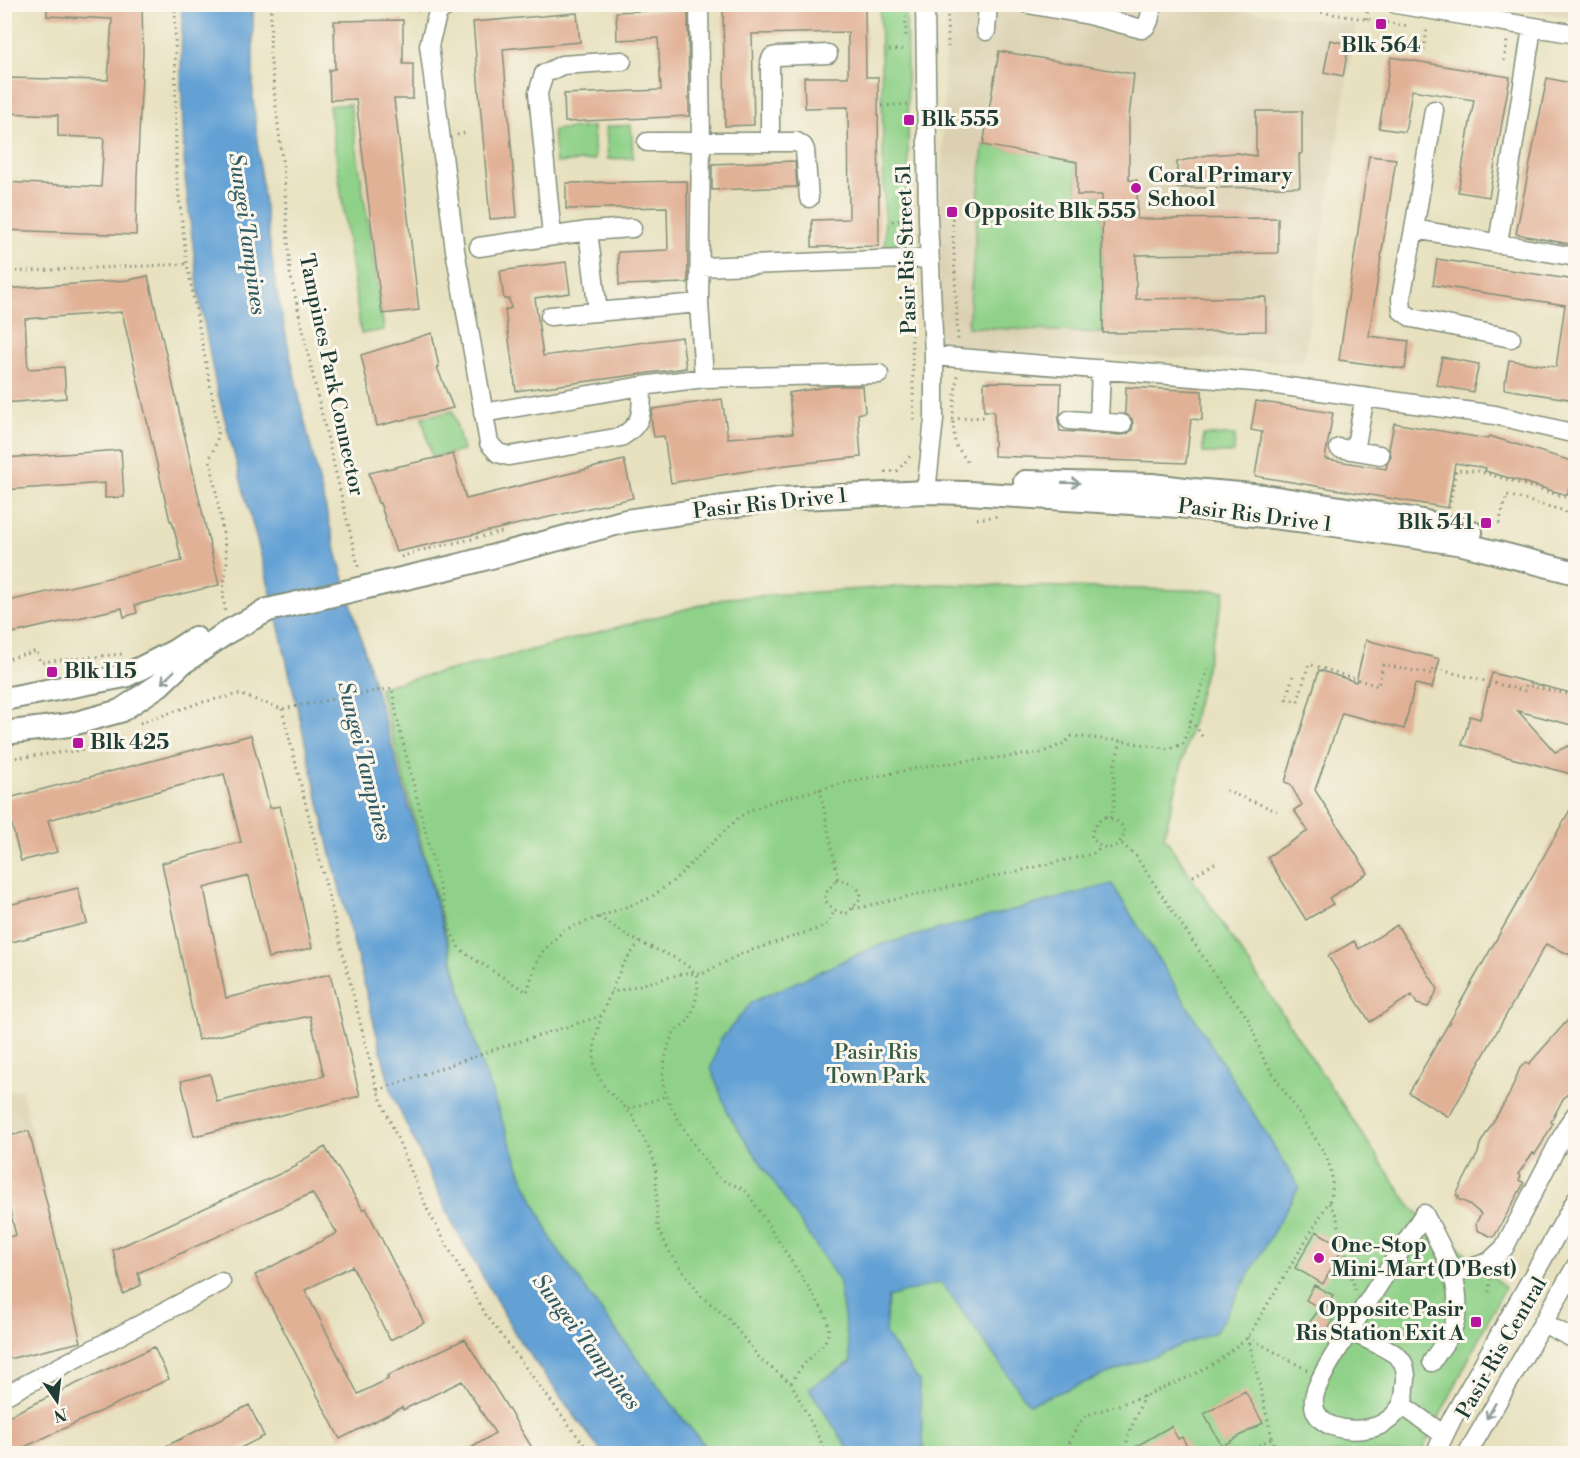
<svg xmlns="http://www.w3.org/2000/svg" width="1580" height="1458" font-family="'Libre Bodoni',serif">
<rect width="100%" height="100%" fill="#fbf7ec"/>
<filter id="ink" filterUnits="userSpaceOnUse"><feTurbulence type="fractalNoise" baseFrequency=".0167" numOctaves="2"/><feDisplacementMap in="SourceGraphic" scale="12" xChannelSelector="R" yChannelSelector="G"/><feConvolveMatrix kernelMatrix="1 2 1 2 8 2 1 2 1" color-interpolation-filters="sRGB"/></filter>
<filter id="wash" filterUnits="userSpaceOnUse"><feTurbulence type="fractalNoise" baseFrequency=".008" numOctaves="4" result="noise"/><feDisplacementMap in="SourceGraphic" scale="24" xChannelSelector="R" yChannelSelector="G"/><feGaussianBlur stdDeviation="1.35" result="paint"/><feColorMatrix in="noise" values="0 0 0 0 0 0 0 0 0 0 0 0 0 0 0 0 0 1.4 0 .05"/><feComposite in="paint" operator="in"/></filter>
<g filter="url(#wash)">
<rect width="100%" height="100%" fill="#e7e1bf"/>
<path fill="#dbd1b2" d="M1193 4 1356 25 1303 362 937 351 946 5Z
M1494 5H1575V18Z
M21 1089 84 1346 4 1387V1093Z"/>
<path fill="#8fd188" stroke="#57875e" stroke-width="1.5" d="M880 5H906L910 250 885 247Z
M350 104 384 330 361 334 329 106Z
M631 125 633 158 608 159 606 127Z
M593 127 595 160 556 163 553 130Z
M983 145 1075 161 1077 195H1102L1103 333 968 327Z
M453 411 463 451 432 457 422 417Z
M1203 435H1235L1234 453H1203Z
M937 584 1225 591 1164 836 1410 1206 1505 1287 1421 1453H711L686 1423 599 1308 554 1244 521 1173 480 1060 379 687 505 657 727 598Z"/>
<path fill="#63a1d5" stroke="#416f84" stroke-width="1.5" d="M182 5H253V98L260 170 276 289 303 415 337 555 399 771 480 1060 521 1173 554 1244 599 1308 686 1423 711 1453H602L519 1340 455 1228 392 1094 329 846 272 597 216 386 199 296 185 177 181 77Z
M1112 884 1299 1187 1216 1332 1029 1404 941 1282 888 1297 885 1334 919 1381 924 1450 926 1453H851L809 1388 851 1362 838 1279 728 1114 711 1068 720 1040 752 1002 876 946Z"/>
<g id="blocks">
<path fill="#e1b196" d="M47 4H142L143 53 137 176 136 235 4 230V182L101 187 104 138 58 136V115L4 113V78L108 80 112 19 47 16Z
M770 4H865L866 77H878L879 246 812 247V220L849 219 848 107 805 108 804 77H848V32L752 34 754 125 725 126 723 6Z
M688 9 689 116 565 122 564 94 661 90 658 38 617 40 616 12Z
M577 13 580 42 503 49 517 217 490 219 473 22Z
M403 20V64H413V99H394L419 310 382 314 356 99 330 100 329 70 335 69 334 21Z
M1330 40 1349 44 1343 76 1324 72Z
M999 51 1134 74 1129 117V180H1137V219L1278 218V253L1136 255V299L1266 297V331L1103 333 1102 195H1077V162L983 145Z
M1391 57 1510 77 1489 197 1458 192 1474 100 1412 90 1405 132 1379 128Z
M1547 78 1575 84V245L1516 234Z
M1256 111H1302V154H1299L1300 187 1177 188V162L1207 155 1237 153 1256 156Z
M1369 156 1396 159 1369 336 1409 341 1405 369 1339 360Z
M795 161 797 187 712 190V164Z
M687 181 688 283 619 285 618 252 668 250 667 207 566 209V183Z
M1437 259 1575 280V400L1504 389 1509 360 1556 367 1565 305 1433 285Z
M566 262 570 293 535 298 543 356 682 337 686 368 516 391 505 310 511 308 509 299H504L500 271Z
M148 276 219 585 135 605 137 613 124 617 122 608 4 635V602L182 561 172 521H170L122 312 25 319 28 369 64 367 66 398 4 403V289L129 280Z
M432 333 439 367H437L453 408 377 426 361 355Z
M1442 357 1479 364 1473 392 1436 385Z
M984 382 1061 383 1060 413 1058 420 1060 431 1121 435 1127 434 1132 430 1133 424 1132 419 1125 413 1126 387 1202 391V420L1191 419 1186 463 994 456V411H984Z
M832 386H863L865 412 858 414 861 457 786 465 671 483 664 436 654 437 651 417 653 409 722 399 728 438 793 433 789 393Z
M1256 401 1333 413 1325 459 1386 469 1387 464 1391 456 1389 449 1394 423 1488 439 1489 436 1575 462V490L1569 488 1567 495 1485 471 1486 468 1455 463 1448 508 1255 476 1262 432 1251 430Z
M121 450 124 497 105 498V483L4 490V458Z
M453 454 466 499 624 460 633 498 396 552 380 503H378L369 473Z
M1366 640 1440 659 1432 688 1415 684 1404 729 1342 713 1315 790 1368 873 1329 898 1333 904 1306 920 1267 857 1308 831 1294 810 1302 805 1290 784 1285 782 1319 670 1356 682Z
M1492 673 1575 694V726L1518 711 1555 752 1575 743V775L1462 745 1470 716 1480 719Z
M251 735 270 808 280 806 312 948 268 958 249 876 204 888 226 998 330 974 360 1096 194 1136 181 1081 210 1074 217 1102 324 1076 310 1016 198 1040 162 863 241 842 224 774 48 820 57 852 21 861 5 799Z
M1575 801V957L1546 944 1449 1117 1409 1093Z
M78 888 87 923 4 944V906Z
M1397 925 1438 989 1428 1007 1417 1004 1412 995 1370 1022 1328 956 1354 941 1359 949Z
M1575 1012V1086L1563 1099 1551 1122 1553 1123 1541 1145 1535 1154 1533 1153 1518 1174 1521 1176 1519 1180 1524 1183 1494 1237 1490 1236 1477 1230 1476 1223 1481 1214 1469 1204 1458 1199 1459 1197 1456 1195 1478 1153 1480 1144 1509 1095 1520 1068 1527 1062 1529 1064Z
M29 1131 81 1342 4 1360V1238L16 1235 8 1203 4 1204V1137Z
M325 1147 363 1210 366 1208 424 1323 390 1340 352 1266 305 1290 358 1394 388 1379 387 1376 465 1339 531 1446 519 1454H462L495 1433 462 1381 403 1410 402 1407 340 1439 255 1275 337 1233 312 1193 138 1273 141 1285 123 1294 113 1250 297 1166 296 1164Z
M1316 1231 1343 1247 1323 1284 1295 1268Z
M1314 1285 1333 1295 1324 1311 1306 1300Z
M1318 1311 1333 1321 1323 1337 1307 1326Z
M154 1347 169 1379 10 1454H4V1418Z
M1245 1391 1263 1423 1222 1446 1204 1414Z
M249 1405 264 1436 229 1454H150Z
M1171 1426 1178 1439 1182 1437 1191 1454H1123Z"/>
</g>
</g>
<g filter="url(#ink)">
<use href="#blocks" fill-opacity="0" stroke="#838f7a" stroke-width="1.5"/>
<g fill="none" stroke-linecap="round" stroke-linejoin="round">
<defs>
<path id="minor" d="M450 4 438 12 429 45 455 250 489 443 498 453 509 456 621 437C645 422 641 412 642 386
M699 4 701 142 699 303 704 378
M925 4 928 218 934 356V419L926 492
M1028 4 1089 15 1142 29C1151 25 1150 13 1152 4
M1396 4 1576 34
M986 31 988 4
M1434 110 1414 229 1401 298 1402 311 1412 318 1511 338
M647 142H797L803 146 805 150 809 198
M770 142V62L772 57 777 56 828 54
M1414 229 1576 257
M588 231 632 228
M552 236 538 93 544 74 562 65 622 61
M1498 244 1532 28
M479 247 588 231 598 312
M700 267 929 258
M550 316 699 303
M934 356 1254 382 1495 415 1576 434
M483 413 642 386 704 378 879 374
M1069 420 1122 424
M1099 422 1101 369
M1339 448 1380 455
M1355 450 1365 397
M1452 1274 1489 1262 1504 1248 1568 1125 1576 1114
M1543 1323 1576 1340
M1349 1331 1424 1214C1442 1249 1469 1290 1452 1330 1447 1341 1438 1351 1432 1362
M1349 1331C1361 1336 1395 1351 1401 1360 1406 1366 1407 1379 1405 1386 1405 1392 1404 1399 1402 1404 1396 1416 1383 1426 1370 1428 1349 1433 1311 1428 1314 1399 1315 1382 1340 1347 1349 1331Z
M4 1396 221 1282
M1402 1405 1444 1435
M1435 1454 1453 1417 1576 1200
M1467 1454 1576 1266"/>
<path id="major" d="M1025 482 1152 485 1193 490 1264 496 1412 519 1471 532
M4 699 125 676 175 651 195 638
M4 733 69 725 120 711 159 685 181 664 229 631 268 610 457 566 626 521 779 499 926 492 968 493 1180 506 1314 522 1463 544 1576 573"/>
</defs>
<use href="#minor" stroke="#838f7a" stroke-width="21"/>
<use href="#major" stroke="#838f7a" stroke-width="26"/>
<path stroke="#838f7a" stroke-width="3" stroke-dasharray="1.5 4.5" stroke-linecap="butt" d="M175 4 176 172 187 264 218 426 217 441 210 458 221 520 227 563 223 591 225 611
M271 4 270 54 284 177 290 273 318 398 359 570
M328 4 422 11
M905 4 906 37
M947 4 948 47
M1268 4 1409 26
M1366 19 1369 4
M889 50 906 49
M1424 50 1427 28
M1504 61 1507 41
M882 106 909 104
M457 135 468 132
M952 212 958 341
M909 217V241
M892 221 908 220
M4 272 187 264
M910 274 914 421
M953 413 957 375
M952 419 984 417
M953 422 955 444 969 464
M885 472 897 471 912 454
M1449 508 1456 470 1478 471 1575 500 1576 497
M977 519 999 516
M1487 520 1499 523 1507 495 1565 511 1576 537
M401 557 419 551 502 532
M4 660 37 651 40 662 122 654
M1293 676 1286 699 1298 701 1309 664 1378 686 1383 665 1432 674 1433 668 1525 691 1526 685 1576 696
M282 709 377 1090 428 1211 486 1315 591 1454
M1190 721 1197 728 1203 738
M140 723 199 703 239 694 282 709 392 688 398 723 451 932 459 948 469 956 527 992 535 966 542 952 564 930 650 898 673 881 739 817 753 809 774 801 844 783 933 765 1040 753 1063 744 1072 736 1121 741 1169 749 1183 744 1209 665
M4 759 84 750 112 735
M820 789 838 880
M1226 791 1277 811
M1105 817C1126 821 1132 836 1112 848L1101 847 1092 838C1091 829 1097 821 1105 817Z
M1110 818 1114 806V766L1121 741
M1193 876 1215 863
M836 880C845 879 857 886 861 893L860 899 848 913C838 914 830 907 825 900V894Z
M853 908H858L1092 854 1098 850 1101 847
M599 917C611 925 624 934 637 941 656 951 683 957 696 975 701 984 694 1011 689 1019 685 1026 677 1027 673 1034 667 1045 662 1071 663 1083 665 1105 703 1159 718 1177 727 1184 738 1185 747 1192L826 1315C833 1340 824 1343 808 1360 801 1367 796 1375 791 1383
M640 942 626 960 621 968 601 1016 595 1040 594 1052V1063L596 1071 605 1088 624 1106 633 1117 649 1149 654 1161 656 1174 657 1216 658 1228 670 1253 702 1297 728 1318 761 1360 791 1383 827 1454
M610 993 685 973 695 974 704 973 743 953 820 928 827 924 835 910
M378 1090 499 1048 601 1016
M628 1109 666 1096
M1329 1203 1336 1215 1355 1290
M1489 1292 1490 1279
M1248 1337 1276 1454
M1248 1337 1307 1370
M1065 1454C1071 1440 1075 1425 1087 1415L1137 1399 1191 1376 1218 1361 1248 1337 1330 1200C1335 1185 1331 1169 1326 1155L1264 1060 1248 1019 1240 1007 1226 991 1141 864 1136 856 1120 842
M1125 1454 1128 1436 1144 1396
M1243 1454 1272 1438"/>
<use href="#minor" stroke="#fff" stroke-width="18"/>
<use href="#major" stroke="#fff" stroke-width="22"/>
</g>
<defs><path id="oneway-shaft" d="M-6 0H5M1.5-3L5.5 0L1.5 3" fill="none" stroke-width="1.6" stroke-linecap="round" stroke-linejoin="round" transform="scale(1.5)"/></defs>
<g stroke="#8f9e9a">
<use href="#oneway-shaft" transform="translate(1071 483) rotate(1)"/>
<use href="#oneway-shaft" transform="translate(168 677) rotate(136)"/>
<use href="#oneway-shaft" transform="translate(1491 1411) rotate(120)"/>
</g>
</g>
<g fill="#b5179e" stroke="#fbf7ec" stroke-width="2">
<rect x="1375" y="18" width="12" height="12" rx="3"/>
<rect x="903" y="114" width="12" height="12" rx="3"/>
<circle cx="1136" cy="188" r="6"/>
<rect x="946" y="206" width="12" height="12" rx="3"/>
<rect x="1480" y="517" width="12" height="12" rx="3"/>
<rect x="46" y="666" width="12" height="12" rx="3"/>
<rect x="72" y="737" width="12" height="12" rx="3"/>
<circle cx="1319" cy="1258" r="6"/>
<rect x="1470" y="1316" width="12" height="12" rx="3"/>
</g>
<g text-anchor="middle" dominant-baseline="central" stroke-width="6" stroke-linejoin="round" paint-order="stroke">
<g font-size="21" font-weight="bold" fill="#1f3d34" stroke="#fbf7ec" text-anchor="start">
<text x="1381" y="46" text-anchor="middle">Blk 564</text>
<text x="921" y="120">Blk 555</text>
<text x="1148" y="176">Coral Primary<tspan x="1148" dy="24">School</tspan></text>
<text x="964" y="212">Opposite Blk 555</text>
<text x="1474" y="523" text-anchor="end">Blk 541</text>
<text x="64" y="672">Blk 115</text>
<text x="90" y="743">Blk 425</text>
<text x="1331" y="1246">One-Stop<tspan x="1331" dy="24">Mini-Mart (D'Best)</tspan></text>
<text x="1464" y="1310" text-anchor="end">Opposite Pasir<tspan x="1464" dy="24">Ris Station Exit A</tspan></text>
</g>
<g font-size="21" fill="#1f3d34" stroke="#fbf7ec">
<text transform="translate(907 249) rotate(-92)">Pasir Ris Street 51</text>
<text transform="translate(331 375) rotate(78)">Tampines Park Connector</text>
<text transform="translate(770 504) rotate(-6)">Pasir Ris Drive 1</text>
<text transform="translate(1255 516) rotate(7)">Pasir Ris Drive 1</text>
<text transform="translate(1502 1348) rotate(-60)">Pasir Ris Central</text>
</g>
<g font-size="21" fill="#355b45" stroke="#fbf7ec">
<text x="876" y="1053">Pasir Ris<tspan x="876" dy="24">Town Park</tspan></text>
</g>
<g font-size="22" font-style="italic" fill="#335b64" stroke="#fbf7ec">
<text transform="translate(247 234) rotate(82)">Sungei Tampines</text>
<text transform="translate(364 761) rotate(76)">Sungei Tampines</text>
<text transform="translate(586 1342) rotate(53)">Sungei Tampines</text>
</g>
</g>
<rect width="1580" height="1458" fill="none" stroke="#fbf7ec" stroke-width="24"/>
<g transform="translate(57 1401) rotate(166)" stroke="#fbf7ec" stroke-width="4.5" paint-order="stroke">
<path d="M0-4.5L10 22L0 15L-10 22Z" fill="#1f3d34"/>
<text y="-9" font-size="16" font-weight="bold" text-anchor="middle" fill="#1f3d34">N</text>
</g>
</svg>
